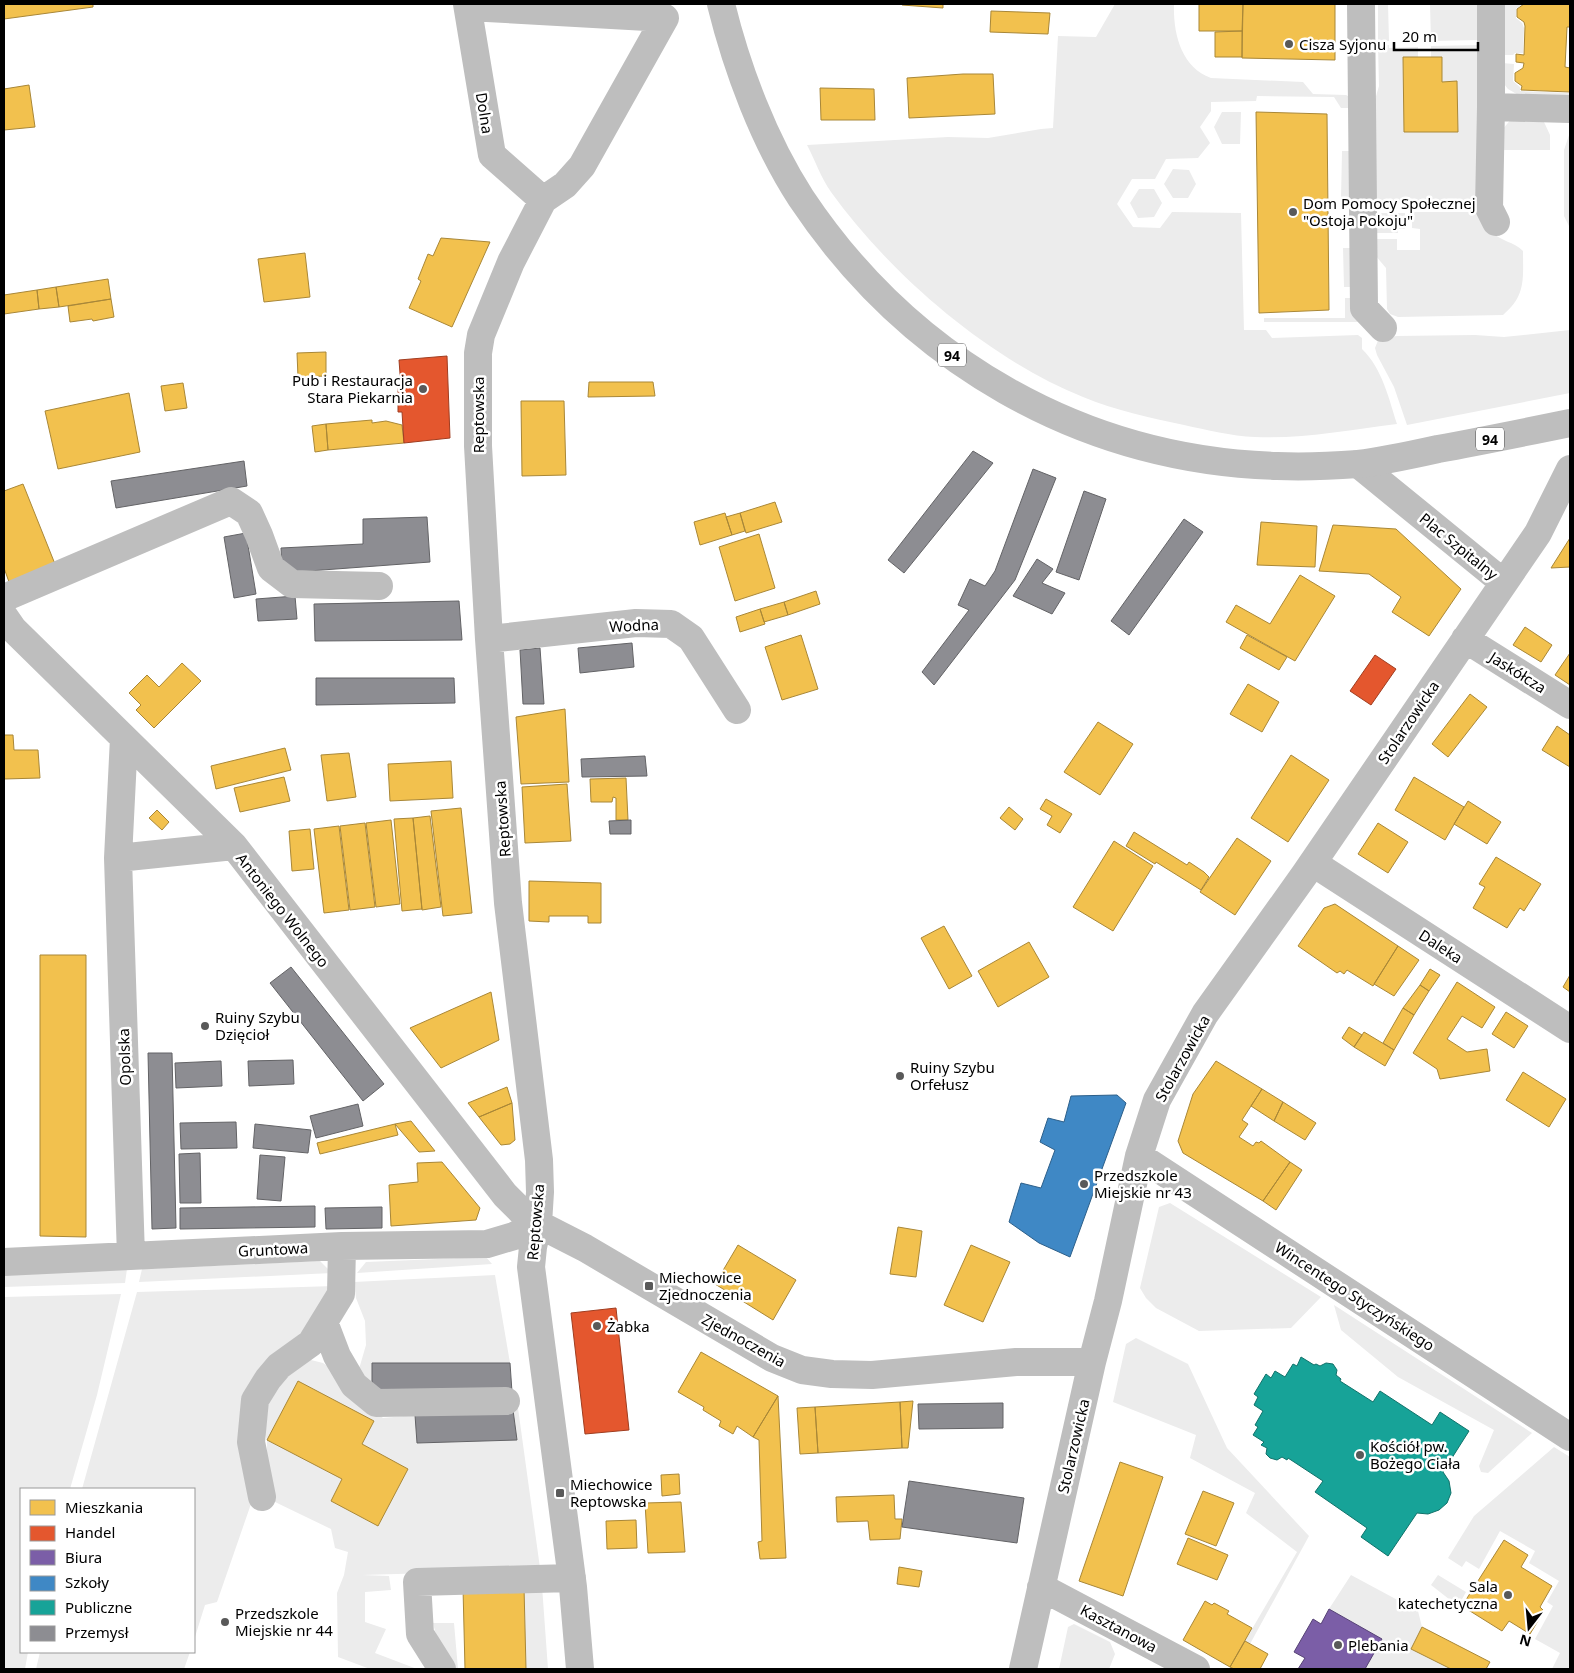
<svg xmlns="http://www.w3.org/2000/svg" width="1574" height="1673" font-family="'Noto Sans',sans-serif">
<rect width="100%" height="100%" fill="#fff"/>
<path fill="#ececec" fill-rule="evenodd" d="M1115 4H1174C1173 33 1181 67 1211 78L1303 82 1313 94 1346 95 1352 98 1356 108H1341L1334 97 1257 96 1256 101 1211 102V111L1200 127 1210 143 1198 158 1166 159 1155 179H1132L1117 204 1133 227 1160 228 1172 212 1241 213 1244 330H1266L1272 338 1358 335 1362 338V349C1382 368 1389 399 1397 424 1350 430 1302 439 1255 437 1231 436 1207 430 1184 425 1150 418 1115 410 1083 397 987 358 891 275 831 192 821 178 815 160 807 145L948 137 988 138 1041 129 1053 128 1058 36 1096 37Z
M1378 4H1388L1389 41H1378Z
M1430 4H1480V40L1431 41Z
M1503 4H1522L1516 9V18L1522 23 1524 28 1523 53H1515L1513 55H1501Z
M1378 45H1389V48L1418 47V57H1403L1404 132 1458 131 1457 82H1442V58L1431 57V46L1480 45 1482 203H1376L1374 103 1379 86Z
M1502 63 1514 64 1513 81 1520 87V91L1570 93V99L1520 96 1508 89 1504 84Z
M1222 112H1241L1240 144H1222L1214 127Z
M1512 118 1544 122 1550 135V150H1499L1502 130Z
M1570 132V228L1564 216V150Z
M1342 151H1354V199H1341Z
M1173 169 1189 170 1196 184 1188 198H1173L1164 184Z
M1139 189H1154L1162 203 1154 217 1138 218 1130 203Z
M1412 212H1482C1485 218 1487 226 1491 231 1499 241 1515 242 1523 251 1523 279 1526 296 1503 315L1398 317 1390 314 1387 309 1386 268 1375 255V239H1397V250H1420V229L1412 228Z
M1375 213H1405V229H1398V233H1375Z
M1343 248H1355L1356 287H1344Z
M1345 298H1355L1359 322H1264V318H1345Z
M1570 330V393L1407 425 1394 387 1377 355 1375 348 1379 338 1397 336 1475 335 1504 337Z
M1170 1203 1321 1297 1291 1328 1199 1331 1156 1308 1146 1298 1140 1288 1159 1207Z
M486 1257 492 1264 357 1273 366 1262Z
M320 1261 332 1273 139 1282 142 1269Z
M127 1269 125 1283 4 1287V1275Z
M495 1275 510 1363H372V1390L359 1369 366 1345 365 1321 356 1298 354 1282Z
M334 1286 295 1344 271 1364 252 1501 217 1602 205 1605 194 1640V1489H82L137 1292Z
M121 1294 97 1395 70 1489H21V1652H28L25 1669H4V1297Z
M1334 1305 1532 1433 1488 1473 1481 1472 1479 1466 1494 1430 1398 1377 1341 1330Z
M1136 1338 1188 1364 1227 1448 1309 1536 1250 1644 1245 1641 1297 1552 1246 1513 1255 1493 1190 1458 1196 1435 1113 1402 1126 1344Z
M307 1359 323 1363 338 1373 351 1394 383 1418 415 1415 418 1443 517 1440 513 1410 518 1408 540 1568 537 1570 362 1575 389 1576 391 1590 365 1592V1622L386 1629 375 1653 417 1669H370L338 1657 337 1593 344 1575 348 1552 335 1548 331 1529 275 1502 267 1469V1440L260 1419 266 1394ZM298 1381 374 1421 362 1444 408 1469 378 1526 331 1501 342 1479 267 1440Z
M1554 1447 1570 1457V1669H1552L1560 1653 1535 1639 1553 1606 1547 1602 1559 1581 1529 1563 1535 1551 1500 1531 1479 1569 1466 1561 1462 1567 1448 1558 1474 1516Z
M1351 1575 1418 1611 1422 1627 1411 1649 1451 1669H1365L1382 1639 1329 1609Z
M1438 1575 1466 1592 1456 1610 1454 1603 1431 1585Z
M542 1586 548 1669H526L524 1587Z
M433 1623H454L458 1669H452L435 1631Z
M1074 1624 1110 1642 1115 1654 1109 1669H1059L1068 1627Z
M40 1652H190L184 1669H36Z"/>
<path fill="#f2c14e" stroke="#a98737" d="M4 4H93V7L4 19Z
M902 4H943V8L902 5Z
M1199 4H1243L1242 31H1199Z
M1243 4H1335V60L1242 58Z
M1524 4H1570V27H1567L1565 67 1570 68V92L1521 90 1522 86 1515 81V73L1523 68 1524 63 1516 62V54L1524 55 1525 26 1524 22 1517 17V9Z
M991 11 1050 13 1048 34 990 32Z
M1242 31V57H1215V32Z
M1403 57H1442V82L1457 81 1458 132H1404Z
M963 74H993L995 114 909 118 907 78Z
M29 85 35 127 4 130V89Z
M820 88 874 89 875 120H821Z
M1256 112 1327 114 1329 310 1259 313Z
M441 238 490 242 452 327 409 308 421 281 418 279 428 254 433 256Z
M305 253 310 297 264 302 258 259Z
M108 279 111 299 59 307 56 287Z
M56 287 59 307 39 309 37 290Z
M37 290 39 309 4 314V295Z
M111 299 114 317 93 321 92 319 70 322 68 306Z
M326 352V376L298 377 297 353Z
M589 382H653L655 396 588 397Z
M183 383 187 408 165 411 161 386Z
M129 393 140 452 58 469 45 411Z
M521 401H564L566 475 522 476Z
M372 420V423L386 421 402 425 404 443 328 450 326 424Z
M326 424 328 450 315 452 312 426Z
M23 484 55 564 9 582 4 568V491Z
M775 502 782 522 746 533 740 513Z
M725 513 732 535 700 545 694 522Z
M740 513 745 531 732 535 726 517Z
M1261 522 1317 526 1315 567 1257 565Z
M1333 525 1396 529 1461 589 1429 636 1392 612 1401 597 1369 574 1319 571Z
M759 534 775 588 735 601 719 547Z
M1570 538V567L1551 568Z
M1300 575 1335 596 1295 661 1226 622 1236 605 1270 624Z
M816 591 820 604 788 615 784 602Z
M784 602 788 615 764 622 760 609Z
M760 609 765 624 740 632 736 617Z
M1525 627 1552 645 1541 662 1513 645Z
M801 635 818 689 782 700 765 647Z
M1247 635 1287 657 1279 670 1240 648Z
M1570 653V685L1555 675Z
M182 663 201 681 154 728 136 710 141 705 129 693 147 675 159 687Z
M1248 684 1279 702 1262 732 1230 714Z
M1470 694 1487 707 1448 757 1432 744Z
M565 709 569 782 521 784 516 717Z
M1098 722 1133 744 1100 795 1064 772Z
M1557 726 1570 735V767L1542 750Z
M4 735H13L14 750H38L40 778 4 779Z
M285 748 291 770 216 789 211 766Z
M349 753 356 797 327 801 321 755Z
M1291 755 1329 780 1288 842 1251 818Z
M451 761 453 798 390 801 388 764Z
M284 777 290 801 240 812 234 788Z
M1414 777 1464 807 1445 840 1395 810Z
M626 778 628 820H616V798L613 797 612 802H591L590 779Z
M567 784 571 841 525 843 522 787Z
M1046 799 1072 814 1060 833 1047 825 1052 816 1040 809Z
M1468 801 1501 822 1487 844 1454 824Z
M1009 807 1023 819 1015 830 1000 818Z
M461 808 472 913 443 916 431 811Z
M157 810 169 822 162 830 149 818Z
M430 816 441 907 422 910 413 818Z
M413 818 422 909 402 911 394 819Z
M391 820 400 904 376 907 366 823Z
M365 823 375 907 350 910 340 826Z
M1378 823 1408 842 1388 873 1358 854Z
M339 826 349 910 324 913 314 829Z
M310 829 314 869 292 871 289 831Z
M1134 832 1187 865 1189 862 1204 872 1209 877 1201 890 1156 862 1155 864 1126 846Z
M1237 838 1271 861 1235 915 1200 892Z
M1114 841 1153 866 1113 931 1073 907Z
M1496 857 1541 884 1524 911 1520 908 1507 928 1473 908 1485 887 1479 884Z
M529 881 601 883V923H588V916H549V922L529 921Z
M1335 904 1398 946 1373 986 1347 970 1344 974 1340 971 1337 973 1298 946 1324 908Z
M944 926 972 976 949 989 921 938Z
M1029 942 1049 977 998 1007 978 971Z
M1398 946 1419 960 1394 996 1374 984Z
M40 955H86V1237L40 1236Z
M1430 969 1440 975 1429 991 1420 985Z
M1570 975V992L1563 987Z
M1457 982 1495 1007 1482 1028 1462 1016 1447 1039 1467 1052 1487 1049 1490 1071 1440 1079 1437 1069 1413 1053Z
M1420 985 1429 991 1414 1015 1403 1008Z
M491 992 499 1040 441 1068 410 1028Z
M1403 1008 1414 1015 1394 1050 1383 1043Z
M1506 1012 1528 1026 1514 1048 1492 1034Z
M1349 1027 1362 1035 1354 1047 1342 1038Z
M1364 1032 1394 1050 1385 1066 1354 1047Z
M1216 1061 1262 1089 1242 1120 1248 1124 1239 1137 1253 1146 1256 1142 1259 1143 1261 1141 1290 1162 1263 1201 1183 1153 1178 1141 1193 1094Z
M1523 1072 1566 1099 1549 1127 1506 1100Z
M507 1087 512 1103 479 1117 468 1103Z
M1262 1089 1283 1102 1274 1121 1251 1106Z
M1283 1102 1316 1123 1305 1140 1274 1121Z
M512 1103 515 1140 510 1144 501 1145 479 1117Z
M411 1121 435 1151 419 1152 395 1124Z
M395 1124 398 1135 320 1154 317 1143Z
M442 1162 480 1208 476 1220 391 1226 389 1185 418 1182 417 1163Z
M1290 1162 1302 1170 1276 1210 1263 1201Z
M898 1227 922 1231 916 1277 890 1274Z
M738 1245 796 1280 773 1320 715 1284Z
M971 1245 1010 1262 983 1322 944 1305Z
M701 1352 778 1396 753 1437 737 1426 733 1434 719 1426 721 1421 703 1410 704 1407 678 1392Z
M298 1381 374 1421 362 1444 408 1469 378 1526 331 1501 342 1479 267 1440Z
M778 1396 786 1558 760 1559 758 1542 762 1541 759 1440 753 1437Z
M913 1401 908 1448H902L900 1402Z
M900 1402 902 1448 818 1453 815 1407Z
M815 1407 818 1453 800 1454 797 1408Z
M1120 1462 1163 1477 1123 1596 1079 1581Z
M679 1474 680 1494 662 1496 661 1475Z
M1203 1491 1234 1503 1216 1546 1185 1534Z
M894 1495 895 1519H902L900 1539 870 1540 868 1521 837 1522 836 1497Z
M681 1502 685 1552 648 1553 645 1503Z
M636 1520 637 1548 607 1549 606 1521Z
M1188 1538 1228 1555 1217 1580 1177 1564Z
M1504 1540 1528 1555 1521 1567 1552 1586 1540 1607 1544 1611 1530 1634 1509 1621 1502 1631 1462 1606Z
M899 1567 922 1571 919 1587 897 1584Z
M524 1587 526 1669H465L463 1588Z
M1205 1601 1212 1605 1214 1603 1229 1611 1227 1614 1252 1628 1230 1667 1183 1640Z
M1422 1627 1490 1662 1486 1669H1451L1411 1649Z
M1245 1641 1268 1654 1260 1669H1234L1230 1667Z"/>
<path fill="#e4572e" stroke="#a03d20" d="M447 356 450 438 404 443 402 412H398V388L401 387 399 360Z
M1375 655 1396 669 1371 705 1350 691Z
M616 1308 629 1430 585 1434 571 1313Z"/>
<path fill="#7b5ea7" stroke="#564275" d="M1329 1609 1382 1639 1365 1669H1298L1305 1658 1294 1652 1313 1619 1321 1624Z"/>
<path fill="#3f88c5" stroke="#2c5f8a" d="M1117 1095 1126 1103 1070 1257 1039 1243 1009 1222 1021 1183 1041 1188 1055 1150 1040 1142 1048 1118 1064 1122 1071 1096Z"/>
<path fill="#17a398" stroke="#10726a" d="M1301 1357 1314 1365 1316 1364 1320 1366 1326 1363 1333 1364 1337 1370 1336 1375 1341 1379 1340 1381 1373 1402 1380 1391 1432 1425 1440 1412 1469 1431 1443 1472 1449 1481 1451 1493 1447 1503 1439 1510 1428 1514 1417 1513 1388 1556 1361 1537 1367 1528 1315 1492 1323 1481 1288 1458 1287 1460 1282 1457 1277 1460 1270 1458 1266 1454 1267 1448 1261 1445 1264 1442 1253 1435 1258 1427 1255 1425 1263 1411 1254 1405 1258 1397 1254 1394 1266 1374 1271 1378 1275 1371 1285 1377 1293 1364 1297 1366Z"/>
<path fill="#8d8d92" stroke="#636366" d="M973 451 993 463 904 573 888 560Z
M244 461 247 486 116 508 111 481Z
M1033 469 1056 478 1015 580 934 685 922 672 969 610 958 605 970 579 985 586 995 571Z
M1084 491 1106 499 1079 580 1056 572Z
M427 517 430 562 282 573 281 548 363 544V519Z
M1184 519 1203 532 1129 635 1111 621Z
M246 533 256 594 234 598 224 537Z
M1037 559 1053 569 1042 583 1065 593 1052 614 1013 596Z
M295 596 297 619 258 621 256 599Z
M459 601 462 640 315 641 314 604Z
M632 643 634 667 580 673 578 648Z
M540 648 544 704H523L520 650Z
M316 678H454L455 703 316 705Z
M645 756 647 776 582 777 581 759Z
M631 820V834H610L609 821Z
M291 967 384 1084 363 1101 270 983Z
M148 1053H172L176 1228 152 1229Z
M293 1060 294 1084 249 1086 248 1061Z
M221 1061 222 1086 176 1088 175 1063Z
M358 1104 363 1126 316 1138 310 1116Z
M236 1122 237 1148 181 1149 180 1123Z
M255 1124 311 1130 308 1153 253 1148Z
M200 1153 201 1203H180L179 1154Z
M260 1155 285 1157 281 1201 257 1199Z
M315 1206V1227L180 1229V1208Z
M382 1207V1228L326 1229 325 1208Z
M372 1363H510L512 1392 372 1390Z
M1003 1403V1428L919 1429 918 1404Z
M513 1410 517 1440 417 1443 415 1415Z
M909 1481 1024 1498 1017 1543 902 1527Z"/>
<g fill="none" stroke-linecap="round" stroke-linejoin="round">
<path stroke="#bebebe" stroke-width="28" d="M467 4 492 155 543 200
M1361 4 1364 308 1383 328
M468 7 665 18 582 166 565 185 543 200 511 262 481 335 478 353V446L489 639 508 903 539 1160 540 1192 538 1224 533 1247 531 1267 573 1587 580 1669
M1491 107V4
M1496 222 1489 208 1491 107 1570 109
M1358 464 1504 583
M4 598 231 501 249 513 259 535 271 568 292 584 379 586
M4 616 13 629 234 846 505 1195 521 1211 538 1224 585 1248 772 1358 802 1370 832 1374 872 1375 1016 1362H1092
M489 639 636 623 671 624 691 638 737 710
M1465 639 1570 705
M124 738 118 858 131 1256
M118 858 234 846
M1313 863 1570 1029
M1139 1156 1570 1437
M4 1262 342 1246 487 1244 514 1236 538 1224
M324 1322 337 1356 354 1385 376 1403 506 1401
M262 1497 251 1442 255 1400 268 1379 279 1366 311 1343 341 1294 342 1246
M1041 1587 1196 1669
M442 1669 420 1634 417 1582 572 1578
M1023 1669 1092 1362 1108 1301 1139 1156 1157 1100 1205 1014 1305 874 1538 533 1570 469"/>
<path stroke="#bebebe" stroke-width="28" d="M721 4C737 69 764 141 801 198 909 360 1081 460 1277 466 1303 467 1331 466 1358 464 1384 461 1411 455 1438 449 1482 441 1526 432 1570 423"/>
</g>
<g fill="#595959" stroke="#fff" stroke-width="2">
<circle cx="1289" cy="44" r="5"/>
<circle cx="1293" cy="212" r="5"/>
<circle cx="423" cy="389" r="5"/>
<circle cx="205" cy="1026" r="5"/>
<circle cx="900" cy="1076" r="5"/>
<circle cx="1084" cy="1184" r="5"/>
<rect x="644" y="1281" width="10" height="10" rx="2.5"/>
<circle cx="597" cy="1326" r="5"/>
<circle cx="1360" cy="1455" r="5"/>
<rect x="555" y="1488" width="10" height="10" rx="2.5"/>
<circle cx="1508" cy="1595" r="5"/>
<circle cx="225" cy="1622" r="5"/>
<circle cx="1338" cy="1645" r="5"/>
</g>
<g text-anchor="middle" dominant-baseline="central" stroke-width="5" stroke-linejoin="round" paint-order="stroke">
<g fill="#fff" stroke="#4c4c4c" stroke-width="1">
<rect x="938" y="343.5" width="28" height="23" rx="4"/>
<rect x="1476" y="427.5" width="28" height="23" rx="4"/>
</g>
<g font-size="14" font-weight="bold" fill="#000">
<text x="952" y="355">94</text>
<text x="1490" y="439">94</text>
</g>
<g font-size="15" fill="#000" stroke="#fff" text-anchor="start">
<text x="1299" y="44">Cisza Syjonu</text>
<text x="1303" y="203">Dom Pomocy Społecznej<tspan x="1303" dy="17">"Ostoja Pokoju"</tspan></text>
<text x="413" y="380" text-anchor="end">Pub i Restauracja<tspan x="413" dy="17">Stara Piekarnia</tspan></text>
<text x="215" y="1017">Ruiny Szybu<tspan x="215" dy="17">Dzięcioł</tspan></text>
<text x="910" y="1067">Ruiny Szybu<tspan x="910" dy="17">Orfełusz</tspan></text>
<text x="1094" y="1175">Przedszkole<tspan x="1094" dy="17">Miejskie nr 43</tspan></text>
<text x="659" y="1277">Miechowice<tspan x="659" dy="17">Zjednoczenia</tspan></text>
<text x="607" y="1326">Żabka</text>
<text x="1370" y="1446">Kościół pw.<tspan x="1370" dy="17">Bożego Ciała</tspan></text>
<text x="570" y="1484">Miechowice<tspan x="570" dy="17">Reptowska</tspan></text>
<text x="1498" y="1586" text-anchor="end">Sala<tspan x="1498" dy="17">katechetyczna</tspan></text>
<text x="235" y="1613">Przedszkole<tspan x="235" dy="17">Miejskie nr 44</tspan></text>
<text x="1348" y="1645">Plebania</text>
</g>
<g font-size="15" fill="#000" stroke="#fff">
<text transform="translate(485 113) rotate(81)">Dolna</text>
<text transform="translate(478 415) rotate(-90)">Reptowska</text>
<text transform="translate(1459 546) rotate(39)">Plac Szpitalny</text>
<text transform="translate(634 625) rotate(-3)">Wodna</text>
<text transform="translate(1518 672) rotate(32)">Jaskółcza</text>
<text transform="translate(1408 722) rotate(-56)">Stolarzowicka</text>
<text transform="translate(502 819) rotate(-94)">Reptowska</text>
<text transform="translate(283 910) rotate(52)">Antoniego Wolnego</text>
<text transform="translate(1441 946) rotate(33)">Daleka</text>
<text transform="translate(124 1057) rotate(-92)">Opolska</text>
<text transform="translate(1182 1058) rotate(-61)">Stolarzowicka</text>
<text transform="translate(535 1222) rotate(-85)">Reptowska</text>
<text transform="translate(273 1249) rotate(-3)">Gruntowa</text>
<text transform="translate(1355 1296) rotate(33)">Wincentego Styczyńskiego</text>
<text transform="translate(744 1340) rotate(29)">Zjednoczenia</text>
<text transform="translate(1073 1446) rotate(-77)">Stolarzowicka</text>
<text transform="translate(1119 1628) rotate(28)">Kasztanowa</text>
</g>
</g>
<rect width="1574" height="1673" fill="none" stroke="#000000" stroke-width="10"/>
<rect x="20" y="1488" width="175" height="165" fill="#ffffff" stroke="#999999"/>
<rect x="30" y="1500" width="25" height="15" fill="#f2c14e" stroke="#999999"/>
<text x="65" y="1513" font-size="15" fill="#000000">Mieszkania</text>
<rect x="30" y="1526" width="25" height="15" fill="#e4572e" stroke="#999999"/>
<text x="65" y="1538" font-size="15" fill="#000000">Handel</text>
<rect x="30" y="1550" width="25" height="15" fill="#7b5ea7" stroke="#999999"/>
<text x="65" y="1563" font-size="15" fill="#000000">Biura</text>
<rect x="30" y="1576" width="25" height="15" fill="#3f88c5" stroke="#999999"/>
<text x="65" y="1588" font-size="15" fill="#000000">Szkoły</text>
<rect x="30" y="1600" width="25" height="15" fill="#17a398" stroke="#999999"/>
<text x="65" y="1613" font-size="15" fill="#000000">Publiczne</text>
<rect x="30" y="1626" width="25" height="15" fill="#8d8d92" stroke="#999999"/>
<text x="65" y="1638" font-size="15" fill="#000000">Przemysł</text>
<g transform="translate(1529 1628) rotate(196)" stroke="#ffffff" stroke-width="4" paint-order="stroke">
<path d="M0-4L9 19L0 12L-9 19Z" fill="#000000"/>
<text y="-8" font-size="14" font-weight="bold" text-anchor="middle" fill="#000000">N</text>
</g>
<path d="M1394 42v8h84v-8" fill="none" stroke="#000000" stroke-width="2.5"/>
<text x="1402" y="42" font-size="15" fill="#000000" stroke="#ffffff" stroke-width="4" paint-order="stroke">20 m</text>
</svg>
